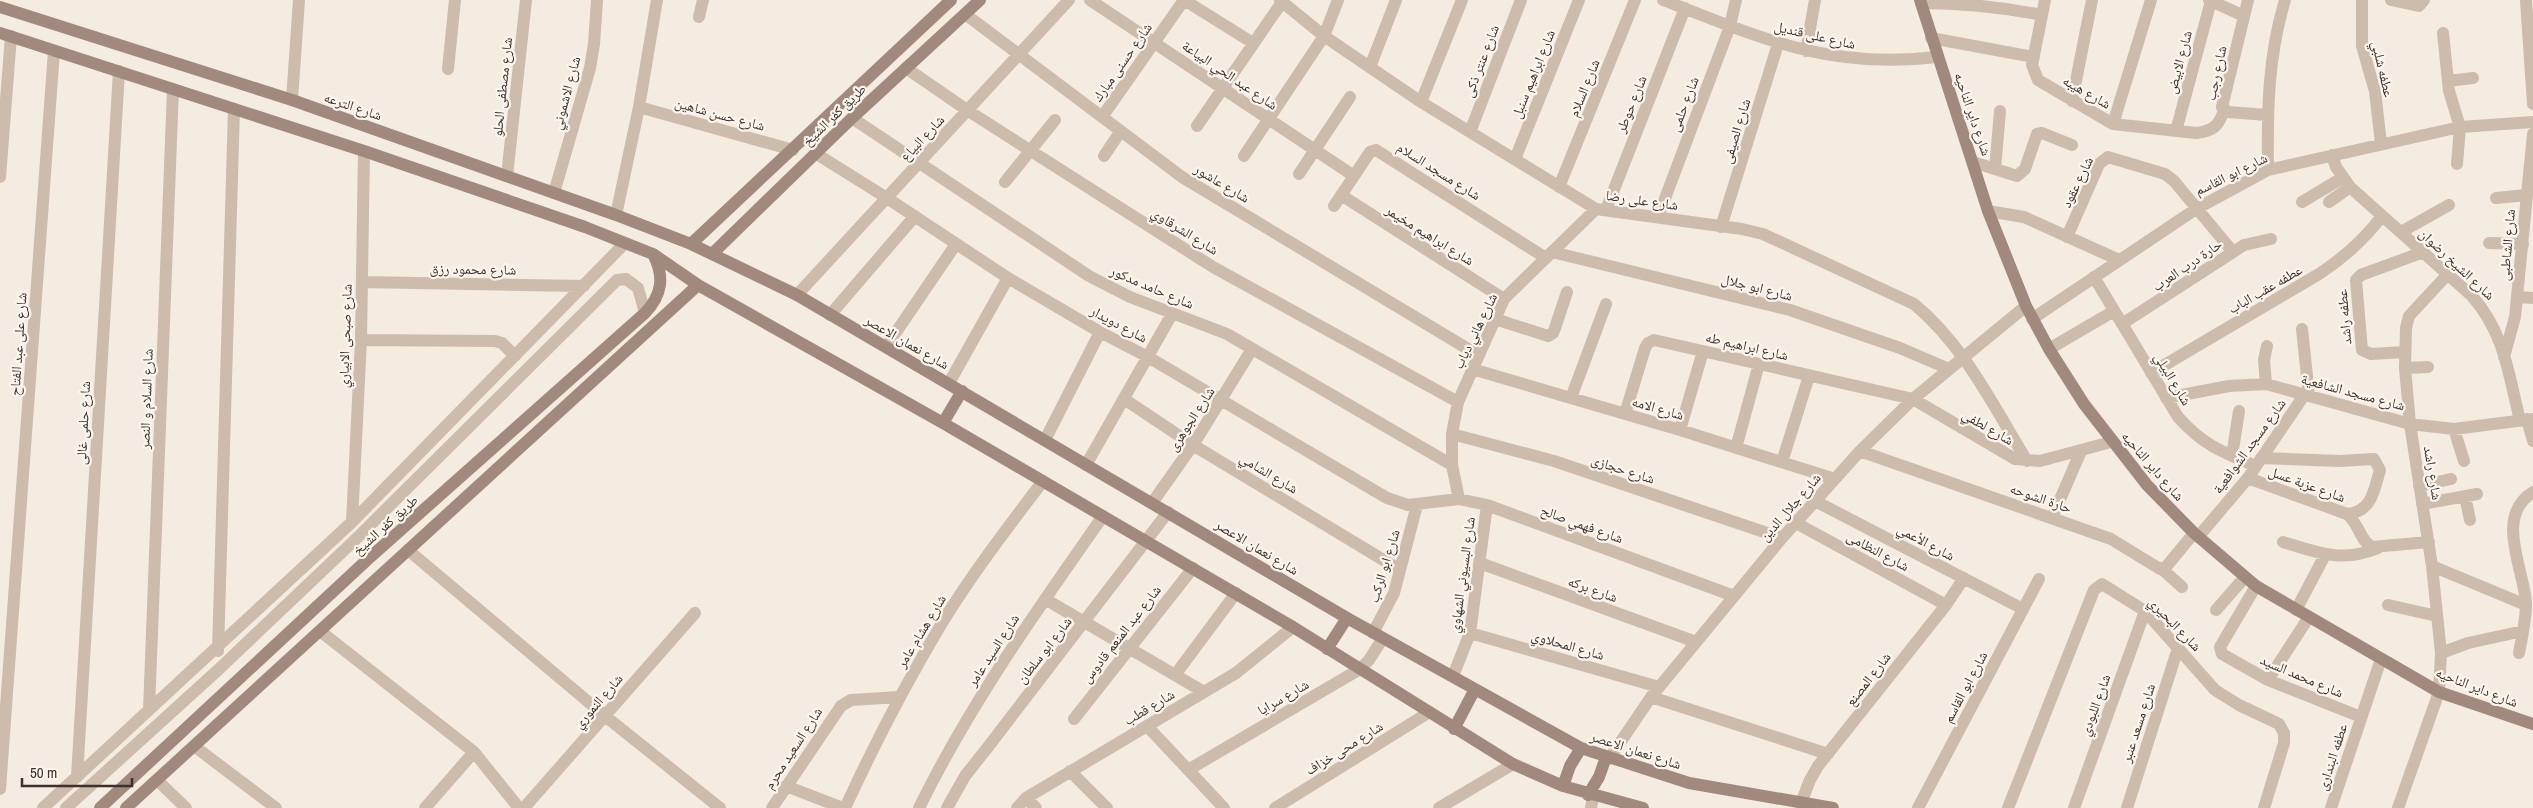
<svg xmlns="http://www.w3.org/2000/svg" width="2533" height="808" font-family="'Archivo Narrow','Noto Naskh Arabic',sans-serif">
<rect width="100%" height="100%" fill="#f4ebe1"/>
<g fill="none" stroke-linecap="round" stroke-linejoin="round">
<path stroke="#cdbbac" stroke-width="12" d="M1090 0 1354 176
M1184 0 1253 43
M1280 0 1324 36 1421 102 1596 209 1742 229 1763 234 1914 304C1964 345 1994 407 2027 461
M1663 0C1761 38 1829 70 1937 57
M2045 0 2032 65 2038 80 2113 124 2196 133C2213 131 2219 126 2224 110
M2209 0 2244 16
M2248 0 2222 107 2228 112 2267 115
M2362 0V46L2375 91 2381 144
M2391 0 2419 6 2424 0
M2526 0 2533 104
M1921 3C1963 3 2001 7 2042 15
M965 14 1182 177 1478 355
M699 17 703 0
M2443 33 2449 91 2460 127 2457 164
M1931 38 2034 57
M1806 51 1815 0
M1370 67 1396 0
M906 68 967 110 1213 267 1458 402
M448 69 455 0
M2448 81 2473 78
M292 100 299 0
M2072 101 2092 0
M1421 102 1462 0
M639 107 793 150
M1102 117 1184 0
M852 118 1089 276 1130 297 1227 334 1452 465
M2113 124 2151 0
M1197 126 1282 2
M2176 131 2211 1
M1470 132 1521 0
M815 153 887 198 1008 278 1100 332 1148 357 1387 498 1408 505 1459 499 1487 505 1734 596
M2332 155 2336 167 2350 187 2472 296C2505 334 2508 373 2520 420
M1104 156 1120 132
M1244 156 1324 36 1338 0
M1515 159 1579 0
M1973 162 2017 176 2025 169 2037 134 2042 133 2072 145
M1995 169 2000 111
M2268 170C2267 112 2268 56 2285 0
M1299 174 1350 97
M507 176 526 0
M0 177 11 36
M1005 182 1055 120
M1559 187 1635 0
M554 193 590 68 594 44 597 0
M1341 195 1504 299
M2496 198 2527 195
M2302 202 2342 178
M2329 202 2350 187
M1334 206 1370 152 1376 150 1546 258
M1606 210 1685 8
M1988 211 2024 217 2119 260
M616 215 639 107 657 0
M1658 217 1730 26 1736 0
M1721 227 1778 44
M2401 232 2449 205
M2067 237 2099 164 2108 157 2165 174 2174 181 2233 252
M2489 243 2523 244
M1552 252 1790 310 1900 348 1949 369
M2094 277 2178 417C2203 445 2222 452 2256 466
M362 282 584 286
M797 295 1069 0
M2518 297 2533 298
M830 315 915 216
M1495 319 1548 336 1553 333 1555 328 1567 292
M2032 319 2196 209 2268 170 2460 127 2533 122
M2122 324 2244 245 2271 239
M2302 329 2309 395
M361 340 495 341 502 343 515 356
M886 347 956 244
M2049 349 2114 311
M2405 352 2371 354 2362 350 2356 280 2361 275 2423 252
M2504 357 2515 317 2533 134
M2405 368 2428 367
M1472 369 1680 430 1835 479
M2151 373 2319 274C2345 257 2364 240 2382 216
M949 383 1008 278
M2266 384 2264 360 2267 346
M1571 398 1606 304
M2166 398 2229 386 2266 384 2410 424 2454 429 2533 419
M1124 399 1193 445 1400 570
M1625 414 1645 348 1648 343 1654 340 1913 399 2015 459 2040 461 2111 442
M2527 419 2533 441
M2454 429 2464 461
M1680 430 1703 351
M1452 434 1554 461 1782 538
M1045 440 1100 332
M1736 448 1759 364
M1860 451 2111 539 2160 569 2166 567 2194 533
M2232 456 2239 411
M2261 458 2340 461 2374 459 2380 470C2374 490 2372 512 2347 514
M1782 462 1809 376
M1086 465 1172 314
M2248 478 2347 514C2360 525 2360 541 2372 547L2429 542
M2419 486 2451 479
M2465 496 2470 520
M1459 499 1452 465V434L1458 402 1504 299 1596 209
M1815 501 2023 609
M1152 503 1193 445 1252 349
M2422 504 2477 494
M2052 518 2081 451
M352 522 361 340 364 151
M1796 523 1946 605
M2198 537 2248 478 2305 394
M2283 542C2319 553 2341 563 2378 548
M408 550 605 716 720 808
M1480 563 1696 642
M2432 566 2526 605
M2162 569 2182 587
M2256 586 2220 647 2222 654 2268 680 2361 717
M1045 599 1204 692
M2388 605 2437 616
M2216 610 2245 577
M2296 610 2325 555
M320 631 474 752 519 808
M1373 633 1394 593 1417 505
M1470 633 1659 687
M218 651 234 109
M2441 653 2468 643 2523 631
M2519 653C2522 637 2526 620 2526 603 2524 569 2494 516 2533 492
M1175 675 1236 593
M1453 676 1470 633 1487 505
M2268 680 2309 617
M1651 697 1828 754
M149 710 173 89
M1074 719 1193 568
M1147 726 1224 808
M194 746 276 808
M1609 759 1651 697 1782 538 1860 451 1913 399 2026 306
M1188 770 1360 669 1369 660 1383 638
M1070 771 1107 808
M77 777 119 71
M157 780 186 808
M786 786 843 808
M0 789 54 51
M1026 798 1036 808
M1801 803 1810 780 1818 766 1946 605 1964 578
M43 808 352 522 625 243
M66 808 218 670 358 537 617 280 626 279 638 288 645 313
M425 808 474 752
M524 808 695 613
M772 808 841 706 851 700 899 697
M845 808C874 745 906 683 942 623 972 574 1008 527 1043 481
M919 808C971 702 1036 612 1103 516
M947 808 965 776 988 747 1168 512
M1017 808 1026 798 1236 673 1293 627
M1275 808 1428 713
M1439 808 1513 764
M1591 808 1593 796
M1918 808 2039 579
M2008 808 2094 590 2102 584 2145 611 2215 690 2239 705 2279 724 2284 733V743L2264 808
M2074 808 2145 611
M2127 808 2178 648
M2331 808 2381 659
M2398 808 2439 692 2441 653 2432 566 2410 424 2405 368 2406 328 2409 316 2448 274"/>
<path stroke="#a18a7d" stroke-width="12" d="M1920 0 1988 211 2026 306 2049 349 2084 404 2147 485 2194 533 2256 586 2439 692 2533 724
M0 7 292 100 616 215 691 244 797 295 1347 618 1581 748 1689 783 1833 808
M0 33 364 151 585 227 653 254 698 285 943 423 1293 627 1513 764 1563 786 1643 808
M691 244 951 0
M712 254 852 118 980 0
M943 423 962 391
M1327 649 1347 618
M1454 729 1475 689
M1563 786 1570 766 1581 748
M1588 795 1599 777 1606 757
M100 808 367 560 645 313C662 295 665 277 653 254
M126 808 698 285"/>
</g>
<g text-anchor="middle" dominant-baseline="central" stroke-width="4.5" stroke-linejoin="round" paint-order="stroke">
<g font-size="14" fill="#3b302b" stroke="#fbf5ee">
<text transform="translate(1815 35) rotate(13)">شارع على قنديل</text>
<text transform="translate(1481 61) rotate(-69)">شارع عنتر ذكى</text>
<text transform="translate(1122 62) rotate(-55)">شارع حسنى مبارك</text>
<text transform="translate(2179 62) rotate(-75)">شارع الابيض</text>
<text transform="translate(2383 69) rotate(77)">عطفه شلبي</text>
<text transform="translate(2216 73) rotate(-78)">شارع رجب</text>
<text transform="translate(1533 74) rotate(-68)">شارع ابراهيم سنبل</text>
<text transform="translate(1230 75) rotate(34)">شارع عبد الحي البياعة</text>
<text transform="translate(502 87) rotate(-84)">شارع مصطفى الحلو</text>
<text transform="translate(1584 88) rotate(-68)">شارع السلام</text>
<text transform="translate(2087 92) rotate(30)">شارع هيبه</text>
<text transform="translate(566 93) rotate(-75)">شارع الاشموني</text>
<text transform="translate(1631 104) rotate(-68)">شارع حوطر</text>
<text transform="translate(1684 104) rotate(-69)">شارع حلمى</text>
<text transform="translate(353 106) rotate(19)">شارع الترعه</text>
<text transform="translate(720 114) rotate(15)">شارع حسن شاهين</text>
<text transform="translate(1973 114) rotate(71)">شارع داير الناحيه</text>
<text transform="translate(834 115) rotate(-44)">طريق كفر الشيخ</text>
<text transform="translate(1736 131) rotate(-73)">شارع الصيفى</text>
<text transform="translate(922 138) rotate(-47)">شارع البياع</text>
<text transform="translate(1439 171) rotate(32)">شارع مسجد السلام</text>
<text transform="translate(2231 174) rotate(-26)">شارع ابو القاسم</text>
<text transform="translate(2077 182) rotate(-64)">شارع عقود</text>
<text transform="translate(1222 183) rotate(31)">شارع عاشور</text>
<text transform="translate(1642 200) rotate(8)">شارع على رضا</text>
<text transform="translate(1185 231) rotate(32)">شارع الشرقاوي</text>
<text transform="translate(1430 235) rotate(32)">شارع ابراهيم مخيمر</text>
<text transform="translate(2507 245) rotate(-85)">شارع الشاطبى</text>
<text transform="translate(2457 264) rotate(43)">شارع الشيخ رضوان</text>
<text transform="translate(2187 265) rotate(-34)">حارة درب العرب</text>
<text transform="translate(473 269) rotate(1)">شارع محمود رزق</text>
<text transform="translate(1152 287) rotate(23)">شارع حامد مدكور</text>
<text transform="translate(1757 287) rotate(14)">شارع ابو جلال</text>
<text transform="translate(2265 289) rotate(-30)">عطفه عقب الباب</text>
<text transform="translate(2344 317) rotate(-95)">عطفه راشد</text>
<text transform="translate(1119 324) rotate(28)">شارع دويدار</text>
<text transform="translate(1475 331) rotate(-64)">شارع هاني دياب</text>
<text transform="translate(345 336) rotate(-88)">شارع صبحى الابياري</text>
<text transform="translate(907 342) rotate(30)">شارع نعمان الاعصر</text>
<text transform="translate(18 344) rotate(-86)">شارع على عبد الفتاح</text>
<text transform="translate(1747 346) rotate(13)">شارع ابراهيم طه</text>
<text transform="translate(2173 379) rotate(59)">شارع البيلي</text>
<text transform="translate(2353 392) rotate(15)">شارع مسجد الشافعية</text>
<text transform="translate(146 399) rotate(-88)">شارع السلام و النصر</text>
<text transform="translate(1658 408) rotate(16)">شارع الامه</text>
<text transform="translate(1191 419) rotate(-57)">شارع الجوهرى</text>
<text transform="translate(83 423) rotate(-87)">شارع حلمى غالى</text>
<text transform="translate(1988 427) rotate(30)">شارع لطفي</text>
<text transform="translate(2249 446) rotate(-54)">شارع مسجد الشوافعية</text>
<text transform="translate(2153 466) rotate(49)">شارع داير الناحيه</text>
<text transform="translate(1623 469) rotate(18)">شارع حجازى</text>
<text transform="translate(1269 473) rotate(31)">شارع الشامي</text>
<text transform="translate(2433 473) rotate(81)">شارع راشد</text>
<text transform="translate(2307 484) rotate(20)">شارع عزبة عسل</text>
<text transform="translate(2041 498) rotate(19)">حارة الشوحه</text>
<text transform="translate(1790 507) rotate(-49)">شارع جلال الدين</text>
<text transform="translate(1582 524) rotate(20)">شارع فهمي صالح</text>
<text transform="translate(385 525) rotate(-42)">طريق كفر الشيخ</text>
<text transform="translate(1926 542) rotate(28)">شارع الأعمي</text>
<text transform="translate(1257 547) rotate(31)">شارع نعمان الاعصر</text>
<text transform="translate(1878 551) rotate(28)">شارع النظامى</text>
<text transform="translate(1384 566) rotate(-73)">شارع ابو الركب</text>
<text transform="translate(1462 575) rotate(-82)">شارع البسيوني الشهاوي</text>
<text transform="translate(1593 589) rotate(20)">شارع بركه</text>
<text transform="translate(2175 624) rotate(46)">شارع البحيري</text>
<text transform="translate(921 631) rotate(-59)">شارع هشام عامر</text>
<text transform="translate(1121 634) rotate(-52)">شارع عبد المنعم قادوس</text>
<text transform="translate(1568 645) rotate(16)">شارع المحلاوي</text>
<text transform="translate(993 650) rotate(-57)">شارع السيد عامر</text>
<text transform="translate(1044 650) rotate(-52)">شارع ابو سلطان</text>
<text transform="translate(2302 676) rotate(23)">شارع محمد السيد</text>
<text transform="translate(1868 679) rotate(-52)">شارع المصنع</text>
<text transform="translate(1965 687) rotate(-62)">شارع ابو القاسم</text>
<text transform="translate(2477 687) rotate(21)">شارع داير الناحيه</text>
<text transform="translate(1283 697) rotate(-30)">شارع سرايا</text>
<text transform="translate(598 701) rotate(-49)">شارع النموري</text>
<text transform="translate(2095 705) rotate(-70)">شارع اللبودي</text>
<text transform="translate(1149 707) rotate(-31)">شارع قطب</text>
<text transform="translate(2138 723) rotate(-72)">شارع مسعد عنبر</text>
<text transform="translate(793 748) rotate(-57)">شارع السعيد محرم</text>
<text transform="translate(1344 748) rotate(-32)">شارع محى خزاف</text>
<text transform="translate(1636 750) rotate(18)">شارع نعمان الاعصر</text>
<text transform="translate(2332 757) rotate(-72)">عطفه البندارى</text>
</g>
</g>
<path d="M22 778v8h110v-8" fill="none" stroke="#3b302b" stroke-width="2.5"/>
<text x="30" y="778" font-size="15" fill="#3b302b" stroke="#fbf5ee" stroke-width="4" paint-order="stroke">50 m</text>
</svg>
